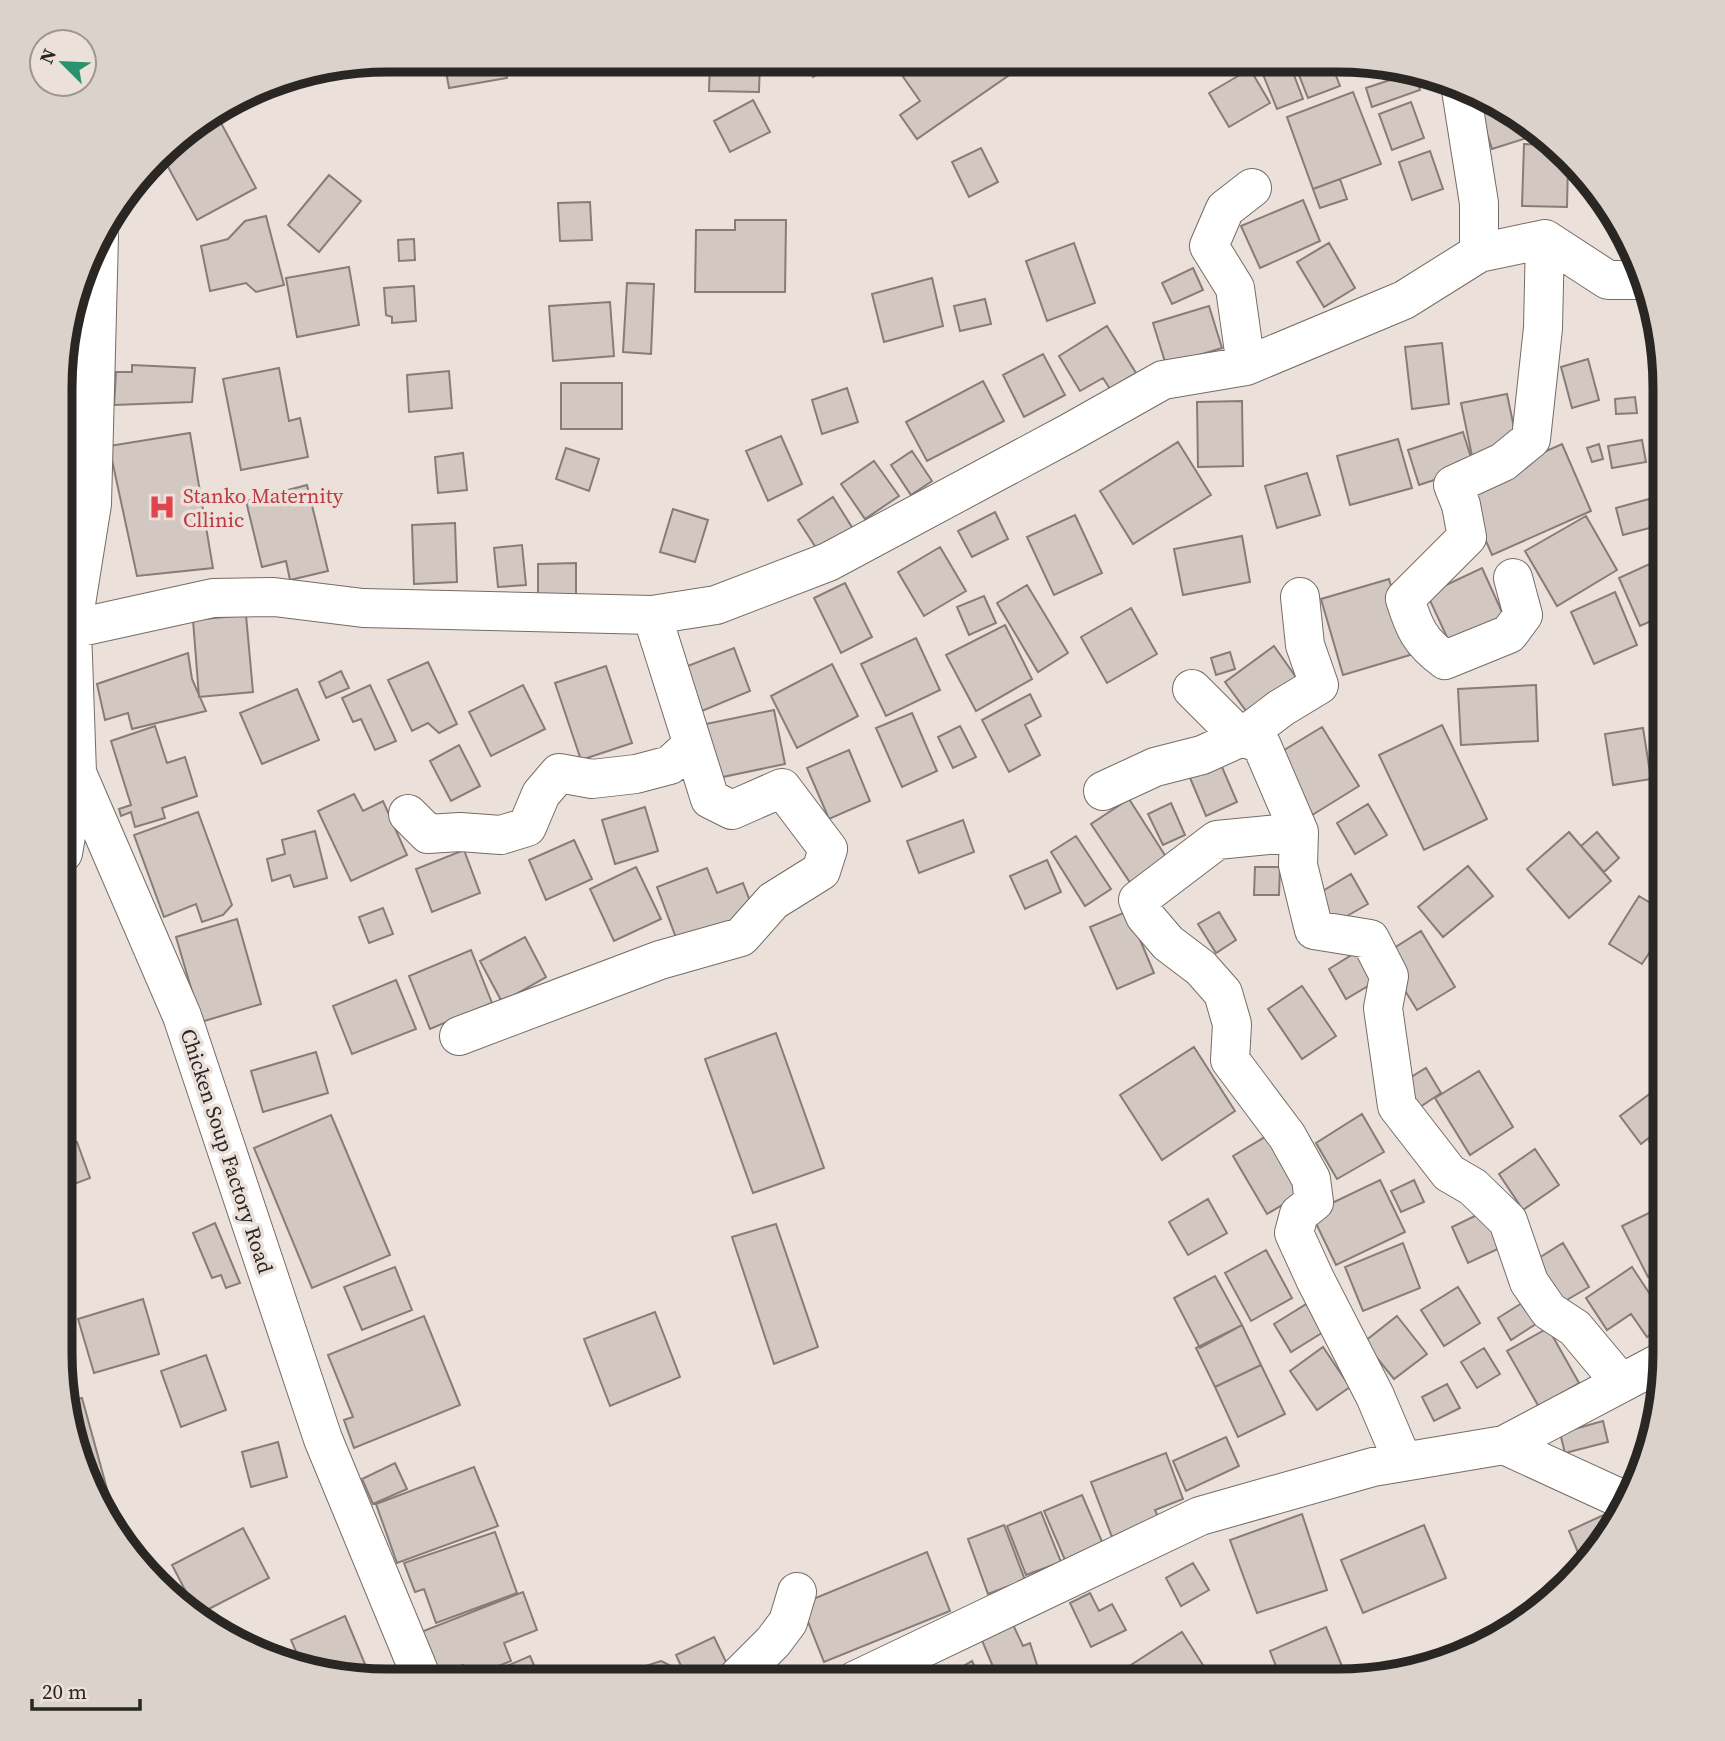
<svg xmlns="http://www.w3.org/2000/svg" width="1725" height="1741" font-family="'Source Serif 4',serif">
<rect width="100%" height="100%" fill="#ebe1da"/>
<path fill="#d3c7c2" stroke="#877c78" stroke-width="2" d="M444 60H504L507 78 449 88Z
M568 60H665L666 62 569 73Z
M710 60 760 61 759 92 709 91Z
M804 61H845L813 77Z
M892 61H1013L1018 69 917 139 900 115 920 101Z
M1258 62H1289L1303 99 1277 109Z
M1331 63 1340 86 1308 98 1299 75Z
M1250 69 1270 103 1229 127 1209 93Z
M1411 73 1414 74 1420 90 1372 107 1366 88Z
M1353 92 1381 164 1313 189 1287 117Z
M753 100 770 132 730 152 714 121Z
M1411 102 1424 138 1392 150 1379 114Z
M1502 105 1536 135 1492 149 1480 112Z
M221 123 256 188 197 220 162 156Z
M1524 144 1549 145 1568 163 1567 207 1522 206Z
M981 148 998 182 969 197 952 162Z
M1430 151 1443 189 1412 200 1399 162Z
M329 175 361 201 319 252 288 225Z
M1340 179 1347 199 1320 208 1313 189Z
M1303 200 1320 241 1260 268 1241 226Z
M590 202 592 240 560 241 558 203Z
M266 216 284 285 256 292 246 283 210 291 201 246 228 239 245 221Z
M735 220H786L785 292H695L696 230H735Z
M414 239 415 260 399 261 398 240Z
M1074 243 1095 303 1047 321 1026 261Z
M1329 243 1355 288 1324 307 1297 262Z
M349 267 359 325 297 337 286 278Z
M1193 268 1203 290 1172 304 1162 283Z
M932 278 943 326 884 342 872 294Z
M627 283 654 284 651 354 623 352Z
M414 286 416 321 392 323V317L386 315 384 288Z
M985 299 991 324 960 331 954 306Z
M610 302 614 356 553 361 549 306Z
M1209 306 1222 348 1166 365 1153 323Z
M1107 326 1136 373 1110 389 1103 378 1080 391 1059 356Z
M1442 343 1449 404 1412 409 1405 347Z
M1043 354 1065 395 1024 417 1003 375Z
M1588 359 1599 400 1572 408 1561 367Z
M132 365 195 368 192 402 114 405 116 372H132Z
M279 368 289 421 300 418 308 457 241 470 223 379Z
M449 371 452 408 409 412 407 375Z
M983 381 1004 421 927 461 906 422Z
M561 383H622V429H561Z
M847 388 858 422 822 434 812 400Z
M1507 394 1518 447 1472 456 1461 403Z
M1635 397 1637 413 1616 414 1615 399Z
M1242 401 1243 466 1198 467 1197 402Z
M1463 432 1474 467 1419 485 1408 450Z
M190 433 213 568 137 576 109 446Z
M781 436 802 484 768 501 746 451Z
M1398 439 1412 488 1350 505 1337 456Z
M1642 440 1646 462 1612 468 1608 446Z
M1178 442 1211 495 1133 544 1100 491Z
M1562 444 1591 511 1492 555 1463 488Z
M1599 444 1603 459 1592 462 1587 448Z
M566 448 599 459 589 491 556 479Z
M912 451 932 481 911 495 891 465Z
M463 453 467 490 438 493 435 457Z
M874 461 899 496 865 519 841 484Z
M1307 473 1320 515 1277 528 1265 486Z
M307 485 328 571 290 580 286 561 262 567 246 501Z
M833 497 855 532 820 554 798 520Z
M1649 499 1657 526 1623 535 1616 508Z
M673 509 708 520 695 562 660 552Z
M995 512 1008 539 972 557 958 531Z
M1075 515 1102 573 1054 595 1027 537Z
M1586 516 1617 570 1557 606 1525 551Z
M455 523 457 582 414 584 412 525Z
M1242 536 1250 582 1183 595 1174 549Z
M522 545 526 585 498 587 494 548Z
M940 547 966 591 924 616 898 572Z
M1656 561 1665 580V615L1640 626 1619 578Z
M576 563V596L538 597V564Z
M1482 568 1507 623 1452 648 1427 594Z
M1389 579 1410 655 1343 675 1321 599Z
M845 583 872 637 841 653 814 598Z
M1027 585 1068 653 1038 672 997 603Z
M1615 592 1637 645 1594 664 1571 612Z
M984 596 996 623 969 635 957 607Z
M1131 608 1157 654 1107 683 1081 637Z
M246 615 253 692 199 697 193 620Z
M1005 625 1032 679 976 711 946 655Z
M916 638 940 690 886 716 861 664Z
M1274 646 1298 680 1249 715 1225 682Z
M734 648 750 691 702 711 685 667Z
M1230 652 1235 669 1216 675 1211 658Z
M188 653 192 679 206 711 132 729 128 713 105 720 97 684Z
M428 662 457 724 439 733 428 723 412 731 388 680Z
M832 664 858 716 797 748 771 696Z
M606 666 632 743 581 760 555 683Z
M341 671 349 688 326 698 319 682Z
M370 685 396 741 375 750 361 719 353 722 342 698Z
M523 685 545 729 491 756 469 712Z
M1536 685 1538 741 1461 745 1458 689Z
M297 689 319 740 262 764 240 713Z
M1030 694 1041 716 1025 725 1040 755 1009 772 982 720Z
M774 710 785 764 718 778 706 724Z
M912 713 937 771 902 787 876 728Z
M1442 725 1487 819 1424 850 1379 755Z
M155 726 167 763 185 757 197 796 162 808 165 818 135 827 131 812 121 816 119 809 131 805 111 741Z
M960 726 976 757 953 768 938 737Z
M1322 727 1359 786 1309 817 1271 758Z
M1643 728 1651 779 1613 785 1605 734Z
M459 745 480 786 451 801 430 761Z
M849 750 870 801 829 819 807 768Z
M1219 760 1237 802 1206 816 1188 773Z
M354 794 363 811 383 801 407 855 351 881 318 811Z
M1129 799 1168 860 1131 884 1091 824Z
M1171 803 1185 835 1163 845 1148 814Z
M1368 804 1387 835 1355 854 1337 823Z
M645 807 658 851 615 864 602 820Z
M198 812 232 905 223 915 202 922 196 904 164 917 134 835Z
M963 820 974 852 919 873 907 841Z
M315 831 327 878 294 887 290 875 272 881 267 859 285 854 282 840Z
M1569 832 1611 881 1569 918 1527 869Z
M1597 832 1619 858 1604 872 1581 846Z
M1076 836 1111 889 1085 906 1051 852Z
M574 840 592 879 546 900 529 860Z
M464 850 480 893 432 912 416 869Z
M1047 860 1061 892 1025 909 1010 876Z
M1468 866 1493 896 1443 937 1418 907Z
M636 867 661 919 614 941 590 889Z
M1255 867H1280L1279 895H1254Z
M707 868 717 893 743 883 755 914 678 943 657 887Z
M1351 874 1368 904 1333 924 1316 895Z
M1639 896 1665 912V929L1642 964 1609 944Z
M383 908 393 934 369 943 359 917Z
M1128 911 1154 973 1117 989 1090 927Z
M1219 912 1236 940 1216 953 1198 924Z
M237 919 261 1004 201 1022 176 937Z
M1421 931 1455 987 1417 1010 1383 955Z
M525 937 546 977 502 1002 480 961Z
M1366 946 1383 977 1346 999 1329 969Z
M471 950 492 1003 430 1029 409 976Z
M396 980 416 1029 352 1054 333 1006Z
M1302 986 1336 1036 1302 1059 1268 1009Z
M776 1033 824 1168 753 1193 705 1059Z
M1194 1047 1235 1111 1162 1160 1120 1095Z
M316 1052 328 1093 263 1112 251 1071Z
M1426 1068 1441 1093 1414 1111 1398 1085Z
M1479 1071 1513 1127 1470 1155 1435 1098Z
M1651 1093 1665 1111V1125L1641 1144 1620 1116Z
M1362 1114 1384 1152 1337 1179 1316 1143Z
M331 1115 390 1255 312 1288 254 1148Z
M1665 1128V1153L1661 1156 1649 1141Z
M1275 1131 1309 1189 1267 1214 1233 1156Z
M77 1142 90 1178 61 1189V1148Z
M1535 1149 1559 1185 1523 1210 1499 1174Z
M1380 1180 1405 1232 1336 1265 1311 1213Z
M1414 1180 1424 1202 1401 1212 1391 1191Z
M1208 1199 1227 1233 1188 1255 1169 1222Z
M1655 1210 1660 1221 1665 1218V1223L1660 1226 1665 1235V1269L1648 1277 1622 1226Z
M1485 1211 1502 1247 1468 1263 1452 1227Z
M215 1223 240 1283 226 1288 221 1275 212 1278 193 1233Z
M776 1224 818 1347 774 1364 732 1237Z
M1403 1243 1420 1288 1363 1311 1345 1267Z
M1563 1243 1589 1287 1560 1304 1534 1261Z
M1266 1250 1292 1298 1251 1321 1225 1273Z
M395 1267 412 1310 362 1330 344 1287Z
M1632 1267 1665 1317V1325L1647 1337 1631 1314 1607 1330 1586 1298Z
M1665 1274V1309L1650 1285Z
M1215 1276 1242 1325 1200 1348 1174 1298Z
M1458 1287 1480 1323 1444 1346 1421 1310Z
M143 1299 159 1354 94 1373 78 1319Z
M1308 1303 1325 1331 1291 1352 1274 1324Z
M1522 1303 1536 1324 1511 1340 1498 1318Z
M655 1312 680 1377 610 1406 584 1339Z
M424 1316 460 1405 354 1448 344 1420 353 1417 328 1355Z
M1397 1316 1427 1354 1394 1379 1364 1342Z
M1242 1325 1261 1365 1215 1387 1196 1348Z
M1548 1328 1579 1383 1539 1407 1507 1351Z
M1323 1347 1350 1387 1317 1410 1290 1371Z
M1484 1348 1500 1374 1477 1388 1461 1362Z
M206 1355 226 1410 181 1427 161 1371Z
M1261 1365 1285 1414 1238 1437 1215 1387Z
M1447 1384 1460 1408 1434 1421 1422 1397Z
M82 1398 115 1518 109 1519 77 1459 66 1402Z
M1603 1421 1608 1442 1565 1453 1560 1433Z
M1226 1437 1239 1466 1186 1491 1173 1461Z
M278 1442 287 1477 251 1487 242 1452Z
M1166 1453 1183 1499 1155 1510 1159 1519 1112 1537 1091 1482Z
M395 1463 407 1489 373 1504 362 1479Z
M474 1467 498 1526 397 1563 376 1504Z
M1082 1495 1103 1544 1065 1560 1044 1511Z
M1612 1511 1617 1522 1582 1562 1569 1531Z
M1041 1512 1061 1562 1026 1575 1007 1526Z
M1302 1514 1327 1590 1257 1613 1230 1540Z
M1004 1525 1025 1580 988 1594 968 1539Z
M1424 1525 1446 1578 1363 1613 1341 1560Z
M243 1528 269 1578 201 1613 195 1609 172 1565Z
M495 1532 517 1593 436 1623 424 1589 415 1592 404 1563Z
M927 1552 950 1611 824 1662 801 1604Z
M1193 1563 1209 1590 1181 1606 1166 1578Z
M523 1592 537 1630 504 1643 511 1661 468 1678 463 1665 438 1675 421 1632Z
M1090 1593 1099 1611 1112 1604 1126 1630 1091 1647 1070 1603Z
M345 1616 372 1681 326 1670 324 1664 317 1667 301 1663 291 1640Z
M1009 1616 1023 1646 1030 1643 1038 1668 1008 1681H999L978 1631Z
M1326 1627 1348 1681H1282L1270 1651Z
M1182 1632 1213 1681H1121L1117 1674Z
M714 1637 729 1668 701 1681H688L676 1655Z
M530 1656 541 1681H472Z
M661 1661 677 1669 681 1681H635L642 1667Z
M972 1661 982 1681H949L947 1676Z
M1108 1669 1112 1681H1067Z"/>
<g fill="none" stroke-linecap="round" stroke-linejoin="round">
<defs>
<path id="minor" d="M1461 90 1479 203V253
M99 236 92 504 72 629 213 598 274 597 363 608 652 615 716 605 828 562 1069 433 1163 380 1246 366 1404 300 1479 253 1545 239 1608 280H1647
M1246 366 1235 288 1209 246 1225 209 1252 188
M1513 578 1523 615 1509 634 1445 660C1420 642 1414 628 1405 599L1467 537 1461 505 1453 485 1503 462 1531 439 1543 328 1545 239
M64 617 72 629 77 773 182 1016 323 1439 423 1681
M1192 689 1232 729 1262 746 1299 832 1298 865 1314 930 1370 939 1389 976 1383 1008 1397 1106 1449 1173 1473 1187 1508 1221 1529 1282 1549 1311 1575 1328 1621 1383
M1103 791 1155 767 1202 755 1244 736 1281 708 1319 685 1305 645 1300 597
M408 814 428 834 460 832 501 835 527 827 541 794 559 773 592 779 636 774 670 765 692 745
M1299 832 1217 840 1138 900 1145 916 1168 943 1201 968 1223 993 1232 1024 1230 1060 1287 1136 1311 1179 1314 1202 1299 1214 1294 1233 1315 1279 1375 1396 1403 1462
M63 853 77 773
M459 1036 660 960 741 937 773 901 821 871 828 849 782 788 732 810 710 799 652 615
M1504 1445 1626 1501
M734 1681 773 1642 788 1622 797 1592
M854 1681 1200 1516 1373 1467 1504 1445 1665 1360"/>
</defs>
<use href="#minor" stroke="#756c65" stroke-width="40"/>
<use href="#minor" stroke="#fff" stroke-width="38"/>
</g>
<defs>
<symbol id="hospital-bare" viewBox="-9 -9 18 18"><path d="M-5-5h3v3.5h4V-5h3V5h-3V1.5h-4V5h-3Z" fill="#e0444e" stroke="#ebe1da" stroke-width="2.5" paint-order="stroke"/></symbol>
</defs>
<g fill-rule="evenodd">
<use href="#hospital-bare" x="143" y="488" width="38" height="38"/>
</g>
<g text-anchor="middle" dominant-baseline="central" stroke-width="7" stroke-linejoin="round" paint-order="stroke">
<g font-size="21" fill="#be3a42" stroke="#ebe1da" text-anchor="start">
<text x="183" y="495">Stanko Maternity<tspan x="183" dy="24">Cllinic</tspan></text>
</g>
<g font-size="21" fill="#292623" stroke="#ebe1da">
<text transform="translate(227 1151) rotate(72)">Chicken Soup Factory Road</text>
</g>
</g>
<path d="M0 0H1725V1741H0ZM388 72H1337A316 316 0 0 1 1653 388V1353A316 316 0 0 1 1337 1669H388A316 316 0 0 1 72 1353V388A316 316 0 0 1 388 72Z" fill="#dbd2cb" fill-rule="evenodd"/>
<path fill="none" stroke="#292623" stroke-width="9" d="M388 72H1337A316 316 0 0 1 1653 388V1353A316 316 0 0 1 1337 1669H388A316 316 0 0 1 72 1353V388A316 316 0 0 1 388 72Z"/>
<g transform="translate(63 63) rotate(294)"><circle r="33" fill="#ebe1da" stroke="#9d9691" stroke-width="2"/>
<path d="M0-5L12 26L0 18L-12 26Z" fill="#29926f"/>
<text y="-10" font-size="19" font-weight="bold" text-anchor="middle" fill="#292623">N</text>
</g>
<path d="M32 1699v10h108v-10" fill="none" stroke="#292623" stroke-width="3.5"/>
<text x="42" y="1699" font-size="21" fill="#292623" stroke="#ebe1da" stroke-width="5" paint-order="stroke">20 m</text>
</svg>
